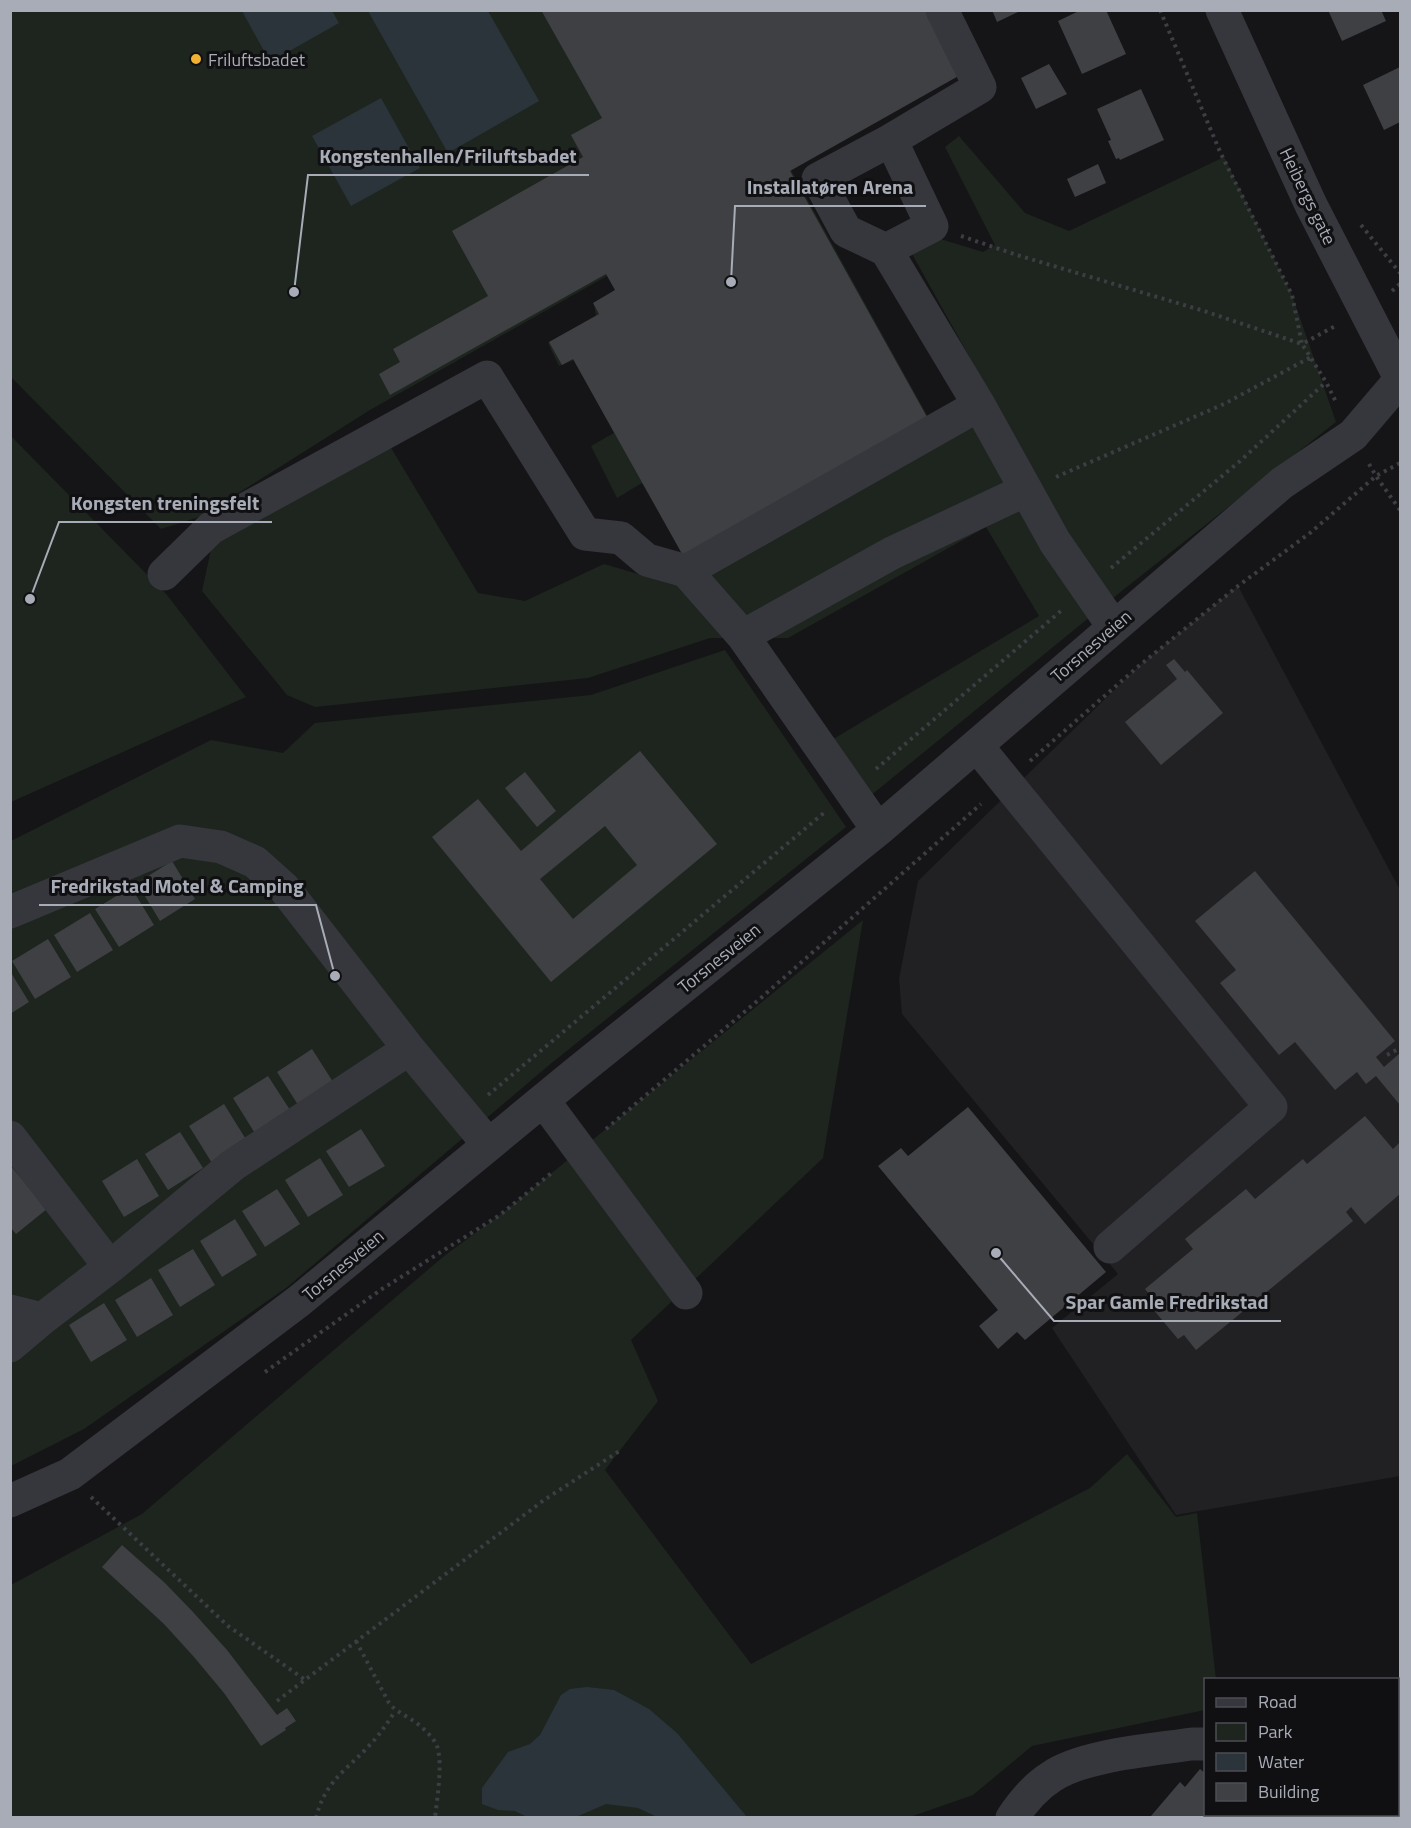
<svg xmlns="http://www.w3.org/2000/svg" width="1411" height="1828" font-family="'Titillium Web',sans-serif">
<rect width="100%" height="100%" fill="#151517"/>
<path fill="#212124" d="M1238 586 1400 890V1476L1176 1515 1052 1328 1118 1274 902 1014 899 979 918 881 1140 665Z"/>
<path fill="#1d251e" d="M10 11H925L791 170 928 417 689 562 642 483 617 498 591 446 614 433 574 360 559 366 548 343 596 316 594 304 635 281 628 264 370 410 202 516 161 529 11 377Z
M959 136 1025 213 1069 231 1224 157 1292 295 1336 422 1123 590 864 801 825 744 1039 616 986 527 788 638H710L588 678 315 707 287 695 202 591 212 545 390 446 478 593 525 601 604 564 679 586 995 403 911 252 934 237 983 252 995 245 945 147Z
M10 435 167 595 246 697 11 802Z
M725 650 846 827 548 1066 286 1288 84 1429 11 1466V841L211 740 283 753 315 723 591 695Z
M863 920 823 1158 631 1340 658 1401 605 1470 751 1664 1090 1488 1127 1454 1176 1517 1197 1513 1216 1679 1206 1680 1205 1710 1032 1746 973 1795 910 1817H11V1585L142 1514 444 1256 500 1215Z"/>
<path fill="#2b343b" d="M242 11H332L339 23 270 62Z
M368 11H488L539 101 448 153Z
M381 98 420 168 351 206 312 136Z
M587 1687 614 1690 649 1709 677 1733 747 1817H657L638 1808 606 1804 576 1817 529 1818 515 1811 498 1810 482 1804V1788L508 1752 530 1744 540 1735 561 1695 570 1689Z"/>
<path fill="#3f4044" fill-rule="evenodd" d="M541 10H927L962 74 790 171 927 417 686 561 573 359 562 365 549 342 599 314 593 303 615 290 606 274 390 395 379 374 400 362 393 349 488 296 452 231 583 157 571 135 602 118Z
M992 10H1022L997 22Z
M1081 10H1106L1126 54 1082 74 1058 21Z
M1328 10H1381L1386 21 1342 41Z
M1049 64 1067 94 1036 109 1021 78Z
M1400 67V122L1384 130 1363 85Z
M1141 89 1164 140 1120 160 1119 158 1116 159 1108 141 1111 140 1097 109Z
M1098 164 1106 183 1075 197 1067 179Z
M1174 659 1185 672 1187 670 1223 713 1161 765 1125 722 1177 679 1166 665Z
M640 751 717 844 551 982 432 837 478 799 521 851ZM605 826 637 865 573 919 540 879Z
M525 772 556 811 537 827 505 788Z
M172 861 195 899 160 921 137 883Z
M1255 871 1395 1041 1376 1057 1384 1067 1400 1053V1105L1376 1076 1366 1084 1357 1072 1335 1090 1295 1042 1279 1055 1220 983 1236 970 1195 921Z
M131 887 154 925 119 947 95 909Z
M90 913 113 950 77 972 54 935Z
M48 939 71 977 35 999 12 961Z
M10 971 29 1002 10 1014Z
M312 1049 335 1085 300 1108 277 1072Z
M268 1076 292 1113 256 1135 233 1098Z
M224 1104 247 1141 212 1163 189 1126Z
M968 1107 1106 1272 1025 1340 1017 1332 998 1349 979 1326 998 1310 878 1166 901 1148 908 1156Z
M1365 1116 1393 1149 1400 1142V1194L1365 1224 1351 1207 1346 1212 1353 1221 1196 1350 1184 1335 1178 1339 1152 1308 1157 1304 1145 1289 1193 1249 1185 1239 1246 1189 1255 1199 1303 1159 1307 1164Z
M361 1129 385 1166 349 1187 326 1151Z
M180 1132 203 1168 168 1190 145 1154Z
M320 1158 343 1195 308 1217 285 1180Z
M137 1159 159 1196 124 1217 102 1181Z
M10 1165 47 1209 16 1234 10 1227Z
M277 1189 300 1224 265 1247 242 1211Z
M235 1219 257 1255 222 1277 200 1241Z
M193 1249 215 1285 180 1307 158 1270Z
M151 1278 173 1315 137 1337 115 1300Z
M104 1303 127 1340 91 1362 69 1325Z
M122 1545 165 1583 193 1612 227 1650 277 1715 287 1708 296 1721 285 1728 286 1730 261 1746 224 1693 194 1657 164 1624 102 1567Z
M1398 1744H1400L1399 1789 1398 1780Z
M1200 1769 1206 1774V1814H1246L1244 1818 1151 1816 1180 1782 1185 1787Z"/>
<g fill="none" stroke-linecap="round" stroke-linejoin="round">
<path stroke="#3c3e43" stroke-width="4" stroke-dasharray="3 4.5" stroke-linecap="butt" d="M1160 10 1221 154 1292 295 1302 344 1337 325
M1361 225 1400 273
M961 236 1017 255 1204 311 1302 344 1326 382 1337 404
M1392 291 1400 284
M1369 464 1376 476 1400 510
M1056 477 1224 404 1311 357
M1111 568 1239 462 1326 382
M1030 761 1140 665 1238 586 1310 533 1376 476 1400 463
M876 769 1062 610
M1387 1055 1400 1048
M488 1095 825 812
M606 1129 762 997 981 804
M265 1372 382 1289 500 1215 554 1171
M91 1497 228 1626 304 1679
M356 1641 389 1703C397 1713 408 1716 419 1725 425 1730 434 1738 437 1746 443 1764 437 1799 435 1818
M277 1701 544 1500 621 1450
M316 1818C324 1785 341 1774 364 1751 376 1739 386 1726 395 1711"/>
<path stroke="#36373c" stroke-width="33" d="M942 10 980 87 891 140 818 179 846 231 886 250 979 405 1055 542 1113 626
M1222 10 1311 205 1400 378
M886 250 932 226 891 140
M164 574 211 528 487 377 585 534 621 538 647 560 686 571
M743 636 892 553 1026 490
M977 746 1271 1107 1110 1247
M878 830 743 636 686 571 979 405
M10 912 180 841 221 847 255 862 284 888 409 1049 488 1144
M543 1100 686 1293
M10 1137 110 1267
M10 1311 42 1319 110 1267 233 1165 409 1049
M10 1346 42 1319
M10 1501 70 1474 299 1301 576 1073 878 830 1282 483 1353 435 1400 380
M1012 1818C1022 1803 1035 1787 1051 1777 1083 1755 1152 1750 1192 1744H1206"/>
</g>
<circle fill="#f1b233" stroke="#101012" stroke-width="2" cx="196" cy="59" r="6"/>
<g text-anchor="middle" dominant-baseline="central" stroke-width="6" stroke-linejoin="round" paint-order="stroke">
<g font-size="18" fill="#a7acb7" stroke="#101012" text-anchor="start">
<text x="208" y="59">Friluftsbadet</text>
</g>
<g font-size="18" fill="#a7acb7" stroke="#101012">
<text transform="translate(1308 196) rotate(64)">Heibergs gate</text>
<text transform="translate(1091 646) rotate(-41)">Torsnesveien</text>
<text transform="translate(719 958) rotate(-39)">Torsnesveien</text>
<text transform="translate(343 1265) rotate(-40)">Torsnesveien</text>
</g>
</g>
<path fill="none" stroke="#a7acb7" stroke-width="2" d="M294 292L308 175H589M731 282L735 206H926M30 599L59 522H272M335 976L316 905H39M996 1253L1054 1321H1281"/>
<g fill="#a7acb7" stroke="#101012" stroke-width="2">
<circle cx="294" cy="292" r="6"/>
<circle cx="731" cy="282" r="6"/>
<circle cx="30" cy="599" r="6"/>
<circle cx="335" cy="976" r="6"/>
<circle cx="996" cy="1253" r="6"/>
</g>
<g font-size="20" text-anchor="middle" font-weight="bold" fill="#a7acb7" stroke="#101012" stroke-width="6" stroke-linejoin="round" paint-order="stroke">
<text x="448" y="163">Kongstenhallen/Friluftsbadet</text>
<text x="830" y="194">Installatøren Arena</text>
<text x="165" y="510">Kongsten treningsfelt</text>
<text x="177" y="893">Fredrikstad Motel &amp; Camping</text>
<text x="1167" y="1309">Spar Gamle Fredrikstad</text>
</g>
<rect width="1411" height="1828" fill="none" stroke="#a7acb7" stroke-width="24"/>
<rect x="1204" y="1678" width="195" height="138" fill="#101012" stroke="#4c4e54" stroke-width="1.5"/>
<rect x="1216" y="1698" width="30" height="9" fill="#36373c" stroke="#4c4e54" stroke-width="1.5"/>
<text x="1258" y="1708" font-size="18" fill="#a7acb7">Road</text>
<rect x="1216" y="1723" width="30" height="18" fill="#1d251e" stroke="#4c4e54" stroke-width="1.5"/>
<text x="1258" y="1738" font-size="18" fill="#a7acb7">Park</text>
<rect x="1216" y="1753" width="30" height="18" fill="#2b343b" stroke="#4c4e54" stroke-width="1.5"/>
<text x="1258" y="1768" font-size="18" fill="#a7acb7">Water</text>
<rect x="1216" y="1783" width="30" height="18" fill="#3f4044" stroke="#4c4e54" stroke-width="1.5"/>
<text x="1258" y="1798" font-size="18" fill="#a7acb7">Building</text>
</svg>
